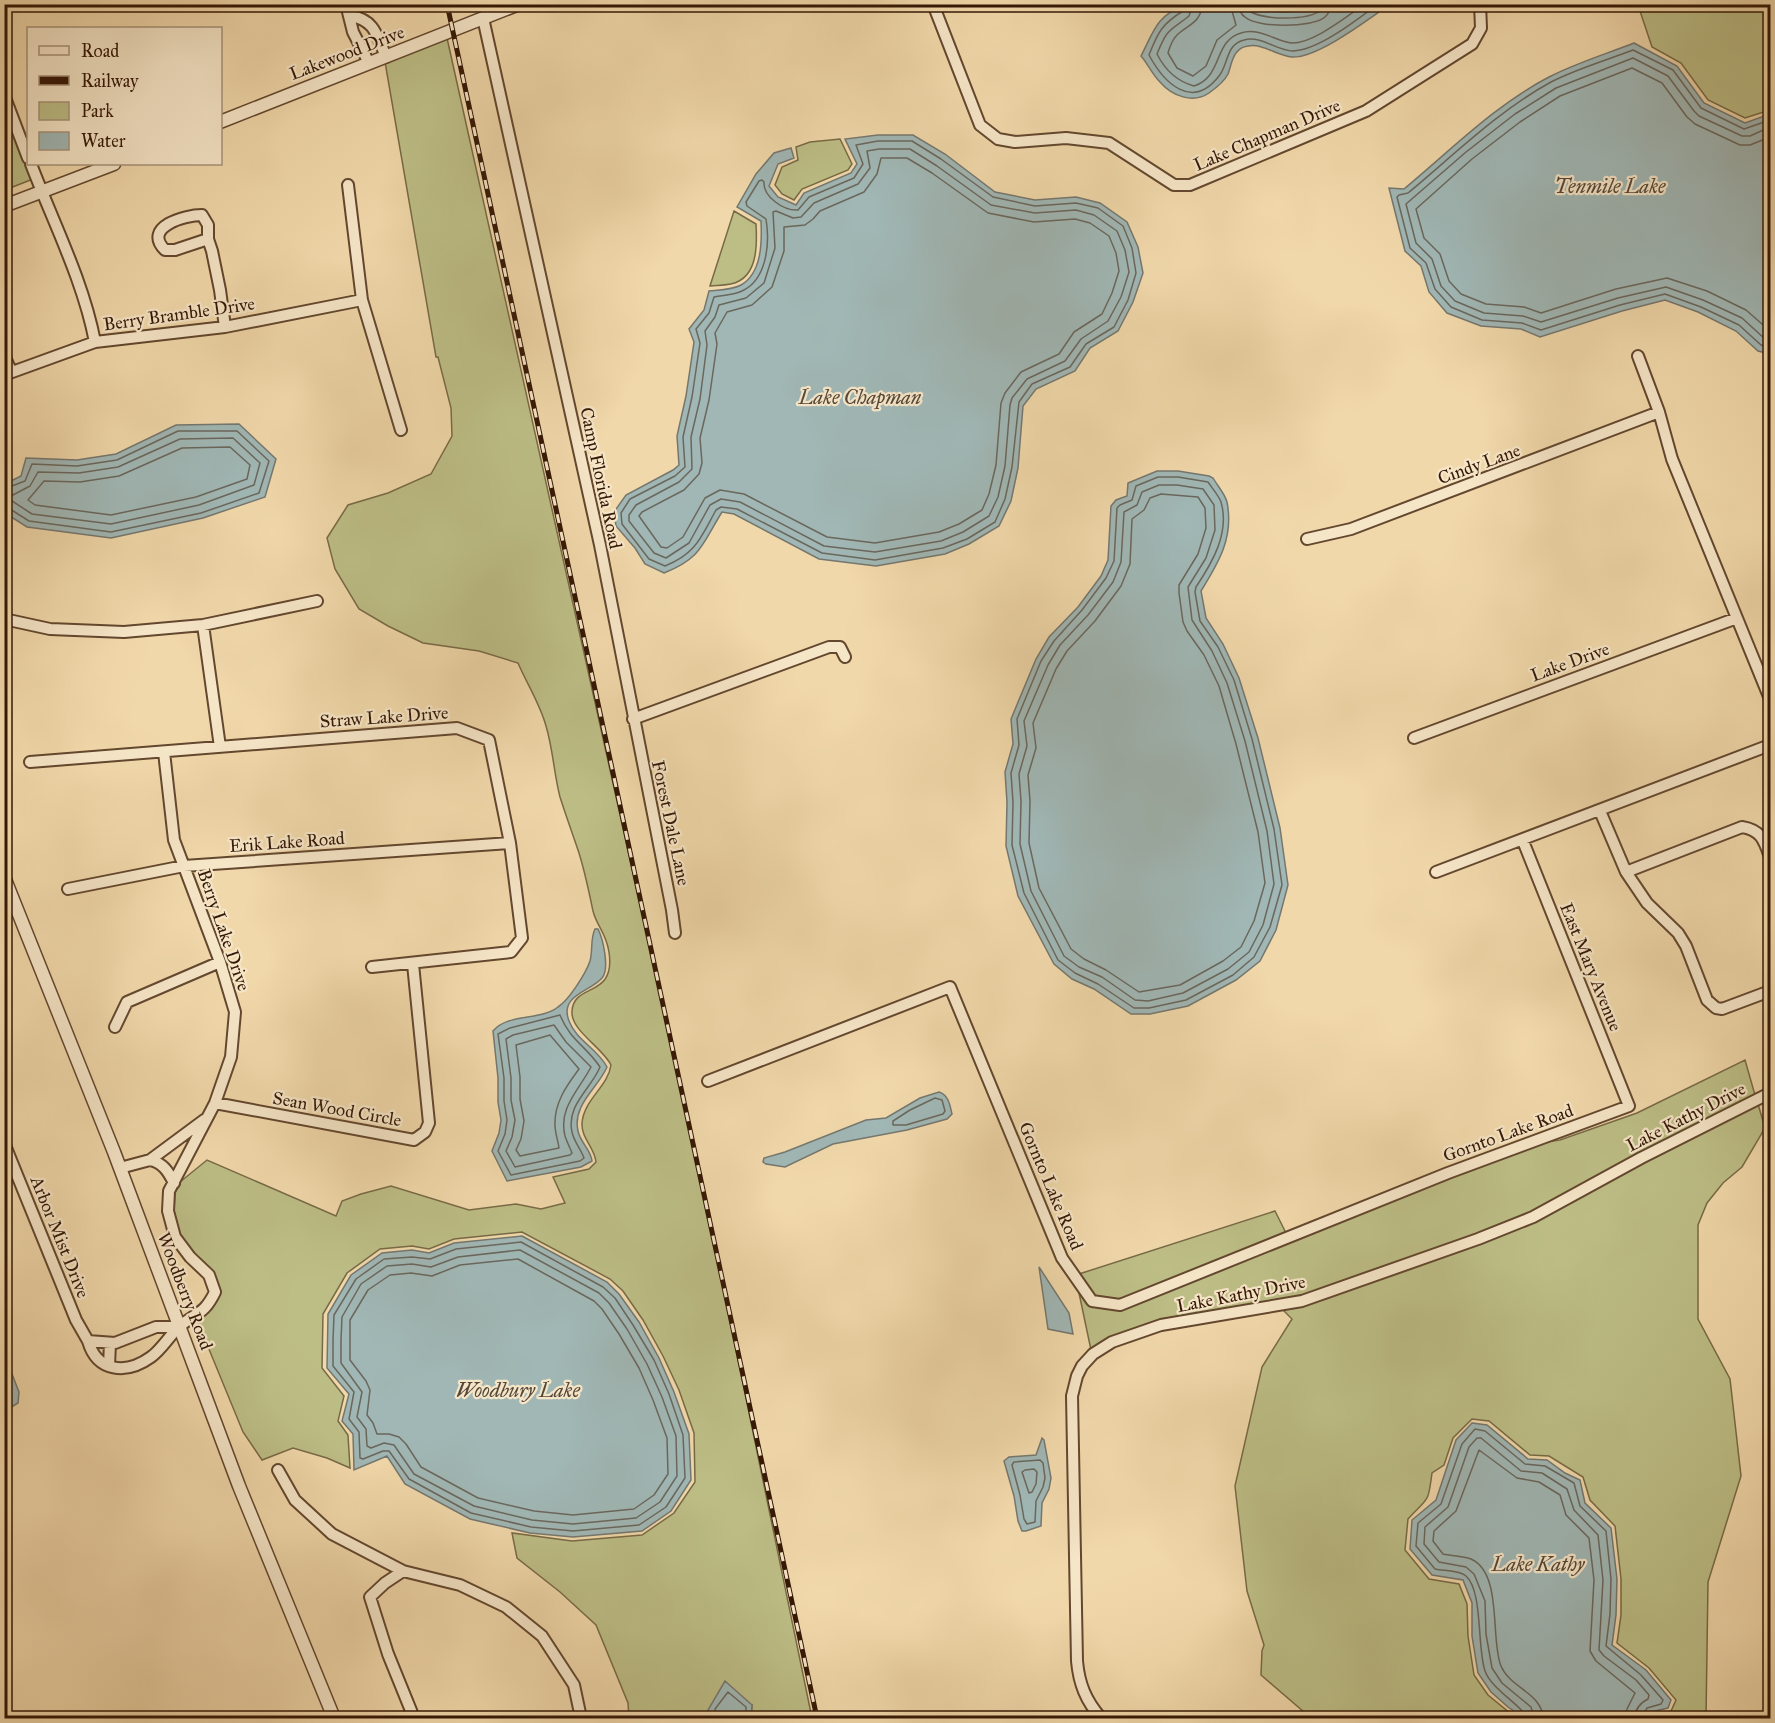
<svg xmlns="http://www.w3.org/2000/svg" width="1775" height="1723" font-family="'IM FELL Great Primer',serif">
<rect width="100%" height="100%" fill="#f1d8aa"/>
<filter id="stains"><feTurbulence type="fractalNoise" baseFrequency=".00333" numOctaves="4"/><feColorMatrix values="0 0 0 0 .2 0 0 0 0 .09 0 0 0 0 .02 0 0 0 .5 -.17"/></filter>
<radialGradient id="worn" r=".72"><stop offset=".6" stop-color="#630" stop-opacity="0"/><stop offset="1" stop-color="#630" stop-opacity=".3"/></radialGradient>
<path fill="#bdbe86" stroke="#786a46" stroke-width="1.5" d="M1638 5H1770V110L1745 118 1708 100 1681 63 1652 47Z
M447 38 696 1156 812 1718H751L752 1705 711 1715V1718H629L628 1703 596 1625 560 1592 517 1558 512 1533 572 1541 642 1535 674 1513 695 1482 694 1433 679 1390 663 1356 643 1320 623 1291 610 1279 522 1232 454 1239 429 1249 412 1246 380 1249 347 1273 323 1314 322 1368 344 1396 338 1421 348 1435 350 1468 327 1458 293 1448 262 1460 243 1432 197 1320 212 1309 220 1290 213 1272 194 1254 180 1235 174 1211 175 1192 180 1185V1182L207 1160 336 1216 342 1201 361 1194 391 1186 469 1210 516 1204 541 1209 565 1203 553 1177 589 1169 596 1162C595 1148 581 1138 582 1123 584 1099 608 1087 611 1065 603 1048 570 1030 572 1011 574 982 616 999 609 952 606 932 597 927 593 911 589 892 585 872 579 853 573 835 566 816 560 797 554 774 553 749 546 726 540 704 527 684 518 663L479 651 423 643 388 626 359 609 335 569 327 538 348 505 388 493 431 474 452 436 451 408 438 357H436L385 62Z
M4 107 33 179 5 190H4Z
M840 139 852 164 848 170 802 189 794 200 782 194 775 185 782 167 798 160 796 147 810 142Z
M734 211 756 224C757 242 758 271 739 281 731 286 719 285 710 286Z
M1745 1060 1755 1095 1634 1156 1548 1203 1509 1223 1301 1296 1148 1324 1110 1338 1091 1350 1079 1293 1090 1306 1119 1310 1450 1177 1546 1142 1560 1140 1637 1113Z
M1758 1104 1765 1128 1742 1167 1723 1183 1707 1203 1698 1225V1319L1730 1379 1741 1476 1708 1582 1706 1718H1652L1654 1716 1671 1711 1676 1700 1649 1668 1617 1643 1621 1615V1579L1615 1526 1590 1500 1583 1477 1549 1456 1530 1455 1489 1421 1472 1419 1453 1438 1444 1465 1432 1473C1428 1505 1428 1497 1408 1519L1405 1550 1429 1579 1459 1584 1467 1604 1468 1636 1474 1675 1488 1695 1516 1718H1311L1261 1675 1262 1651 1264 1645 1247 1591 1235 1486 1262 1367 1292 1319 1283 1310 1325 1299 1513 1231Z
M1275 1211 1286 1233 1120 1300 1095 1297 1079 1274Z"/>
<path fill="#a0b7b5" stroke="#75776f" stroke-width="1.5" d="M1185 4 1247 5 1259 9 1283 12 1307 10 1325 5H1389C1367 20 1318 58 1292 57 1277 56 1263 43 1248 46 1233 48 1232 63 1228 74 1224 82 1216 88 1209 93 1193 104 1172 96 1160 82 1152 74 1148 64 1141 56 1155 29 1155 18 1185 4Z
M1634 43 1677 66 1704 103 1745 123 1770 114V354L1758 351 1736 331 1698 312 1665 300 1622 311 1540 337 1521 329 1481 326 1447 313 1429 292 1421 266 1405 251 1389 188 1404 189C1451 150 1495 105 1549 77 1576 63 1606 54 1634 43Z
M878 135H913L945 154 995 192 1035 200 1076 197 1100 203 1127 222 1138 247 1143 273 1133 302 1118 331 1090 348 1075 371 1036 389 1023 406 1018 468 1011 501 999 526 969 544 945 554 876 566 819 559 734 514 722 512C702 544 702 558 664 573L645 564 635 548 616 526 614 512 626 495 673 470 679 465 677 436 686 396 694 342 689 329 704 310 709 291C719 290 732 290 741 285 762 273 762 242 761 221L737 207 756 174 774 153 791 148 794 158 778 164 769 186 778 197 796 205 804 193 851 173 857 164 845 139Z
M239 424 276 459 265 497 203 518 111 538 27 527 5 513V484L21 476 26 458 77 460 116 454 176 425Z
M1157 471H1178L1209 476 1213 478C1217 485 1225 494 1227 502 1234 537 1219 562 1201 591L1206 618 1223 644 1239 678 1258 738 1280 828 1288 885 1276 930 1260 961 1236 980 1188 1006 1150 1014H1131L1094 989 1072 979 1054 964 1018 896 1006 846 1007 802 1005 772 1013 744 1011 719 1036 659 1049 637 1078 607 1101 576 1108 560 1111 506 1116 500 1127 496 1128 483Z
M595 929H598C603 939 610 969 602 978 590 992 559 995 569 1021 576 1040 598 1049 607 1067 598 1088 572 1105 578 1131 580 1142 591 1150 592 1161L581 1167 507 1181 492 1151 499 1133 501 1120 498 1102V1078L493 1031C508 1013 540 1021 558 1007 569 1000 586 973 590 961 593 951 590 939 595 929Z
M939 1092C949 1095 950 1106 952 1114L947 1119 907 1130 833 1144 785 1167 766 1164 763 1162 764 1158 785 1152 866 1120 886 1118 920 1098Z
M522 1236 607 1282 619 1294 639 1322 659 1358 674 1392 689 1434 691 1480 671 1511 642 1531 573 1537 530 1533 470 1519 405 1484 387 1456 354 1470 353 1434 342 1421 349 1394 327 1368 328 1314 351 1275 382 1253 412 1250 429 1253 454 1243Z
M1039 1267 1069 1313 1073 1334 1048 1329Z
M5 1356 19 1392 18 1403 5 1411Z
M1472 1423 1487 1425 1528 1459 1547 1460 1565 1473 1580 1480 1585 1503 1611 1528 1617 1579 1616 1615 1612 1645 1646 1670 1671 1700 1668 1708 1651 1712 1647 1718H1524L1508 1707 1491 1692 1478 1673 1472 1636V1603L1463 1580 1432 1575 1410 1549 1412 1520 1436 1500 1456 1440Z
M1042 1438 1044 1440 1051 1478 1049 1489 1042 1503 1041 1526 1026 1531H1022L1018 1521 1014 1496 1004 1461 1009 1457 1036 1455Z
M725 1681 752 1705 751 1718H711L708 1710Z"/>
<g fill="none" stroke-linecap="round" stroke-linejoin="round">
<path stroke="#6a675d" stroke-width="1.5" d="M1186 4 1183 11C1162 24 1158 32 1149 55 1164 83 1192 111 1219 76 1229 64 1225 45 1244 40 1261 35 1277 51 1293 51 1319 50 1358 19 1378 4
M1193 4 1189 16C1169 32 1168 27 1157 54 1165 70 1176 81 1194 86 1223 77 1213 41 1241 33 1259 27 1275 41 1291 43 1313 44 1347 16 1365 4
M1202 4C1201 23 1189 24 1177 35 1172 40 1170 46 1168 53L1177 68 1193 76 1206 66 1217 40 1236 25 1230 4
M1239 4C1240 10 1240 14 1245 17 1257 28 1312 28 1325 17 1329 14 1330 10 1330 4
M1247 4 1249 11C1264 20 1308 21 1321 10L1322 4
M1770 120 1744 129 1701 108 1673 70 1633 50C1607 60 1576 69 1551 82 1498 111 1454 155 1408 193L1399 195 1397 197 1410 248 1426 263 1435 289 1451 307 1482 320 1522 323 1541 330 1620 305 1665 294 1701 307 1739 325 1761 345 1770 348
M1770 127 1750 136H1742L1699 116 1694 111 1668 76 1633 58 1556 88 1515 114 1466 152 1406 204 1416 243 1432 259 1441 286 1455 301 1484 313 1523 316 1541 322 1618 298 1666 287 1703 300 1742 318 1765 339 1770 340
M1770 137 1750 145H1740L1695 124 1687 117 1662 83 1632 68 1560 96 1520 122 1472 159 1416 209 1424 238 1440 254 1449 281 1461 294 1486 304 1524 307 1541 313 1616 289 1667 278 1707 291 1746 310 1770 331
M878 141H912L941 159 993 197 1035 206 1076 203 1098 208 1123 226 1132 248 1136 273 1128 300 1114 327 1086 344 1070 367 1032 384 1019 402 1012 467 1005 499 995 522 967 539 943 548 875 560 822 553 737 509 721 507 716 510C701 537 696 554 665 566L649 559 622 524 621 513 630 499 675 476 685 467 683 437 692 397 700 343 696 329 709 313 714 297C723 295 734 295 742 291 767 280 770 243 766 219L747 206 746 202 759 181 762 180 764 182C763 197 784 211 798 210L809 197 854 178 863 164 856 145Z
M879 149H910L937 166 991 205 1035 213 1076 210 1094 215 1117 231 1125 250 1129 272 1121 297 1108 321 1081 339 1065 361 1027 379 1012 398 1010 405 1005 466 998 497 989 516 963 532 941 541 875 552 824 546 740 502 721 499 710 505 689 543 666 558 654 553 629 521V515L636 505 679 482 692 469 691 437 700 399 707 345 705 331 715 317 719 305 746 298 764 283 775 248 773 212 776 211 793 218 801 217 814 203 858 184 870 168 867 151Z
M881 158H907L932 173 988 213 1034 222 1075 219 1090 223 1109 236 1116 253 1119 271 1112 293 1102 314 1074 332 1059 354 1021 372 1005 393 1001 403 996 465 989 494 982 510 959 524 939 532 875 543 827 537 744 494 720 490 705 498 683 537 667 548 661 547 639 516 642 512 684 490 699 474 702 463 700 438 709 400 717 344 715 333 727 312 752 305 772 287 784 251V227L805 225 813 219 820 211 864 192 877 174Z
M233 438 260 463 254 485 199 505 111 524 32 514 9 499 11 496 30 486 38 472 79 473 118 467 180 439Z
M230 447 250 465 247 479 196 497 111 515 35 505 28 500 44 481 80 482 119 476 182 448Z
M1178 477 1208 482C1212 488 1219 496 1221 502 1230 533 1212 563 1196 587L1195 592 1200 621 1218 647 1234 680 1252 739 1274 829 1282 885 1270 927 1254 957 1233 975 1186 1000 1149 1008H1134L1098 984 1075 973 1058 960 1024 893 1012 845 1013 802 1011 773 1019 745 1017 719 1041 661 1054 641 1082 610 1106 578 1114 561 1117 508 1120 505 1132 500 1136 486 1158 477Z
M1159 485H1177L1203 489 1214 505 1215 530 1206 558 1188 587 1192 620 1212 651 1227 683 1245 741 1267 831 1274 884 1263 925 1249 952 1228 969 1183 993 1148 1001 1135 1000 1102 977 1079 967 1064 956 1031 891 1020 844 1021 801 1019 774 1027 746 1024 721 1048 665 1060 645 1088 615 1113 582 1121 562 1124 512 1137 505 1142 492Z
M4 489 25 481 32 464 77 466 117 460 178 431H237L269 461 259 493 201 513 111 532 29 521 10 509 4 508
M1161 494 1198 497 1205 508 1206 528 1198 554 1179 585V593L1183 622 1187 631 1204 655 1219 686 1236 744 1258 832 1265 883 1254 921 1241 947 1223 961 1180 985 1139 992 1106 970 1084 959 1071 949 1039 888 1029 843 1030 801 1028 775 1036 748 1033 723 1056 669 1067 651 1095 621 1121 586 1130 564 1132 519 1144 510 1150 498Z
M560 1015C570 1040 586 1046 600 1067 591 1089 566 1105 572 1132 574 1142 581 1149 584 1158L580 1161 511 1175 498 1151 505 1134 507 1120 504 1101V1078L498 1034 510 1028Z
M554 1025 566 1042 591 1067C579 1090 558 1108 565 1136 567 1142 570 1148 572 1153L570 1155 515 1167 506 1151 512 1137 515 1120 511 1100V1078L506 1039 513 1035Z
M550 1035 579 1069C567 1085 554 1103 555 1125 555 1133 558 1140 559 1148L520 1156 516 1150 521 1139 524 1121 520 1099V1077L516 1045Z
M935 1098 942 1100 945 1111 943 1114 906 1125H893V1121L910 1110Z
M521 1242 603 1287 615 1298 633 1325 654 1360 669 1394 683 1435 685 1478 666 1507 639 1525 573 1531 531 1527 471 1513 409 1479 389 1451H383L363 1459 360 1458 359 1432 349 1419 354 1392 333 1366V1340L334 1315 356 1279 384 1259 412 1257 430 1259 456 1249Z
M520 1250 599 1293 609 1303 627 1329 647 1364 662 1397 676 1436 677 1476 660 1502 636 1518 573 1524 532 1520 474 1506 414 1474 394 1445 384 1443 371 1448 367 1446 366 1429 357 1417 362 1392 341 1363V1340L342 1317 361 1284 387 1266 412 1264 431 1267 458 1257Z
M518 1259 594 1301 602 1309 619 1334 639 1368 653 1400 667 1438 668 1474 654 1495 634 1509 573 1515 534 1511 478 1498 421 1467 406 1444 399 1437 389 1434H377L373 1423 367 1415 370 1390 366 1381 350 1360V1320L368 1290 390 1275 411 1273 432 1276 460 1265Z
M1040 1460 1043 1463 1045 1478 1043 1487 1036 1501 1035 1522 1027 1524 1024 1519 1020 1495 1012 1465 1014 1462Z
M1034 1469 1037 1472 1036 1484 1032 1492 1029 1493 1022 1472 1025 1470Z
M717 1718 715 1709 728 1692 746 1707V1718
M1527 1718C1525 1708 1491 1689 1485 1671 1477 1648 1483 1591 1466 1576 1460 1570 1443 1571 1435 1569L1416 1546 1418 1523 1441 1504 1462 1444 1475 1429 1485 1431 1525 1464 1545 1466 1574 1483 1580 1506 1606 1531 1611 1579 1610 1614 1606 1646 1641 1675 1663 1700 1661 1704 1647 1708 1642 1718
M1534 1718 1531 1707 1502 1683 1492 1668 1486 1634 1485 1601 1474 1574 1466 1567 1439 1562 1424 1544 1425 1527 1448 1507 1469 1447 1477 1438H1481L1521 1471 1542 1473 1567 1489 1574 1510 1598 1535 1603 1580 1599 1650 1604 1656 1636 1680 1649 1695 1648 1699C1640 1703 1635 1709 1635 1718
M1543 1718C1542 1693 1510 1688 1501 1666 1490 1640 1503 1573 1471 1559 1462 1556 1452 1556 1443 1554L1433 1541 1434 1531 1456 1511 1479 1450 1517 1478 1539 1482 1560 1495 1566 1515 1589 1538 1594 1580 1590 1651 1596 1661 1635 1693 1627 1709 1626 1718"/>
<defs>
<path id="minor" d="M53 4H64
M346 4 353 32 369 63
M933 4 980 125 998 139 1015 142 1066 138 1109 143 1174 185H1190L1366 111 1472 44 1481 28 1480 4
M351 16C375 20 377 36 386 57
M483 18 600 545 672 910 675 933
M4 95 28 158
M31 164C53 222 83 280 95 342
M348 185 362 300 401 430
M208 239 175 250H165C142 227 185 215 202 215L208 225V239L212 251 220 290 225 327
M4 355 11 371
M1638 356 1659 412 1672 459 1770 699
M4 375 95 342 225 327 362 300
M1307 539 1351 529 1659 412
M4 619 50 629 124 632 203 625 317 601
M203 625 220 747
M633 719 829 647H840L845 657
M1414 738 1737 618
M164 752 174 840 220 962 235 1012 231 1057 215 1103 169 1191 168 1211 175 1237 190 1257 209 1275 215 1292C204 1315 196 1312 179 1327 169 1336 162 1349 151 1357 126 1375 97 1372 88 1341L115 1343 156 1327H179
M30 762 457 728 489 740 510 843 522 938 511 952 372 967
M1600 811 1626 872 1647 903 1678 933 1686 946 1707 1000 1716 1008 1722 1009 1770 991
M1436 872 1770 745
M1626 872 1742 827C1761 830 1764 840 1770 857
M68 889 184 866 510 843
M115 1027 127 1002 220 962
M708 1081 950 987 1062 1258 1092 1301 1120 1305 1448 1173 1629 1106 1523 841
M215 1103 414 1140 425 1132 429 1123 413 964
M4 1143 76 1320 88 1341
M150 1160C163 1163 168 1171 174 1183
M120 1168 150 1160 204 1120
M109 1366 110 1343
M278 1470 295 1500 332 1534 403 1571 460 1585 506 1607 542 1636 574 1685 581 1718
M403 1571 385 1583 370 1597 388 1654 414 1718
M1101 1718C1086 1701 1079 1684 1077 1661L1072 1396 1077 1376 1082 1366 1093 1354 1112 1342 1161 1325 1302 1301 1478 1239 1533 1217 1641 1158 1770 1093"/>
<path id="tertiary" d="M220 122 519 4
M4 206 114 164
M4 877 114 1152 239 1486 334 1718"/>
</defs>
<use href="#minor" stroke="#63472e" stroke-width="14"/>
<use href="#tertiary" stroke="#63472e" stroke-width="15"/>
<use href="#minor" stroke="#f6e6c8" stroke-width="10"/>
<use href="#tertiary" stroke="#f6e6c8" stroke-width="12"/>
<defs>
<path id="rail" d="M447 4 817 1718"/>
</defs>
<use href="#rail" stroke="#341705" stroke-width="5"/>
<use href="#rail" stroke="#f6e6c8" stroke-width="3" stroke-dasharray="9" stroke-linecap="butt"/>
</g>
<g text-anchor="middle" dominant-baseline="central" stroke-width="4.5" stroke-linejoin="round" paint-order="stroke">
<g font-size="18" fill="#341705" stroke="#f6e6c8">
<text transform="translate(347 53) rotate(-21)">Lakewood Drive</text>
<text transform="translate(1267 135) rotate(-23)">Lake Chapman Drive</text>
<text transform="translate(179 314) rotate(-8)">Berry Bramble Drive</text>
<text transform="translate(1479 464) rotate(-20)">Cindy Lane</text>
<text transform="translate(601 478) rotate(78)">Camp Florida Road</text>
<text transform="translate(1570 662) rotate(-20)">Lake Drive</text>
<text transform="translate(384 717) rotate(-4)">Straw Lake Drive</text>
<text transform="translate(671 823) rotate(78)">Forest Dale Lane</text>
<text transform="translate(287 842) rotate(-4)">Erik Lake Road</text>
<text transform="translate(224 930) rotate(71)">Berry Lake Drive</text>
<text transform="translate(1591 967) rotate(68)">East Mary Avenue</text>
<text transform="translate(337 1109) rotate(10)">Sean Wood Circle</text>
<text transform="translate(1686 1117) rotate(-27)">Lake Kathy Drive</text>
<text transform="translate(1508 1133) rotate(-20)">Gornto Lake Road</text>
<text transform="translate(1051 1186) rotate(67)">Gornto Lake Road</text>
<text transform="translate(60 1237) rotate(68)">Arbor Mist Drive</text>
<text transform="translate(185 1291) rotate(69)">Woodberry Road</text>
<text transform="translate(1241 1294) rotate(-11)">Lake Kathy Drive</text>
</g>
<g font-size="20" font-style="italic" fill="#54473a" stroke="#f6e6c8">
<text x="1610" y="186">Tenmile Lake</text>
<text x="860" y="397">Lake Chapman</text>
<text x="518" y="1390">Woodbury Lake</text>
<text x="1538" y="1564">Lake Kathy</text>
</g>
</g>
<rect width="1775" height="1723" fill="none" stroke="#f1d8aa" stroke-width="24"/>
<rect x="6" y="6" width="1763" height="1711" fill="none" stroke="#341705" stroke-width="3"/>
<rect x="12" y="12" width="1751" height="1699" fill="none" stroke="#341705" stroke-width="1.5"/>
<rect x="27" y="27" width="195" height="138" fill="#f6e6c8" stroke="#a8937a" stroke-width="1.5"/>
<rect x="39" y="46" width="30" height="9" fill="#f6e6c8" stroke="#a8937a" stroke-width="1.5"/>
<text x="81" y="57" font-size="18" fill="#341705">Road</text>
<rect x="39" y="76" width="30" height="9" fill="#341705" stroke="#a8937a" stroke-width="1.5"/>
<text x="81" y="87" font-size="18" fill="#341705">Railway</text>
<rect x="39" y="102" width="30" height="18" fill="#bdbe86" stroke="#a8937a" stroke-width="1.5"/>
<text x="81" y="117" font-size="18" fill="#341705">Park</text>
<rect x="39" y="132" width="30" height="18" fill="#a0b7b5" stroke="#a8937a" stroke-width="1.5"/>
<text x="81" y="147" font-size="18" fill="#341705">Water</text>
<rect width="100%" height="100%" filter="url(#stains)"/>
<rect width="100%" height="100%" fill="url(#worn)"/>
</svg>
